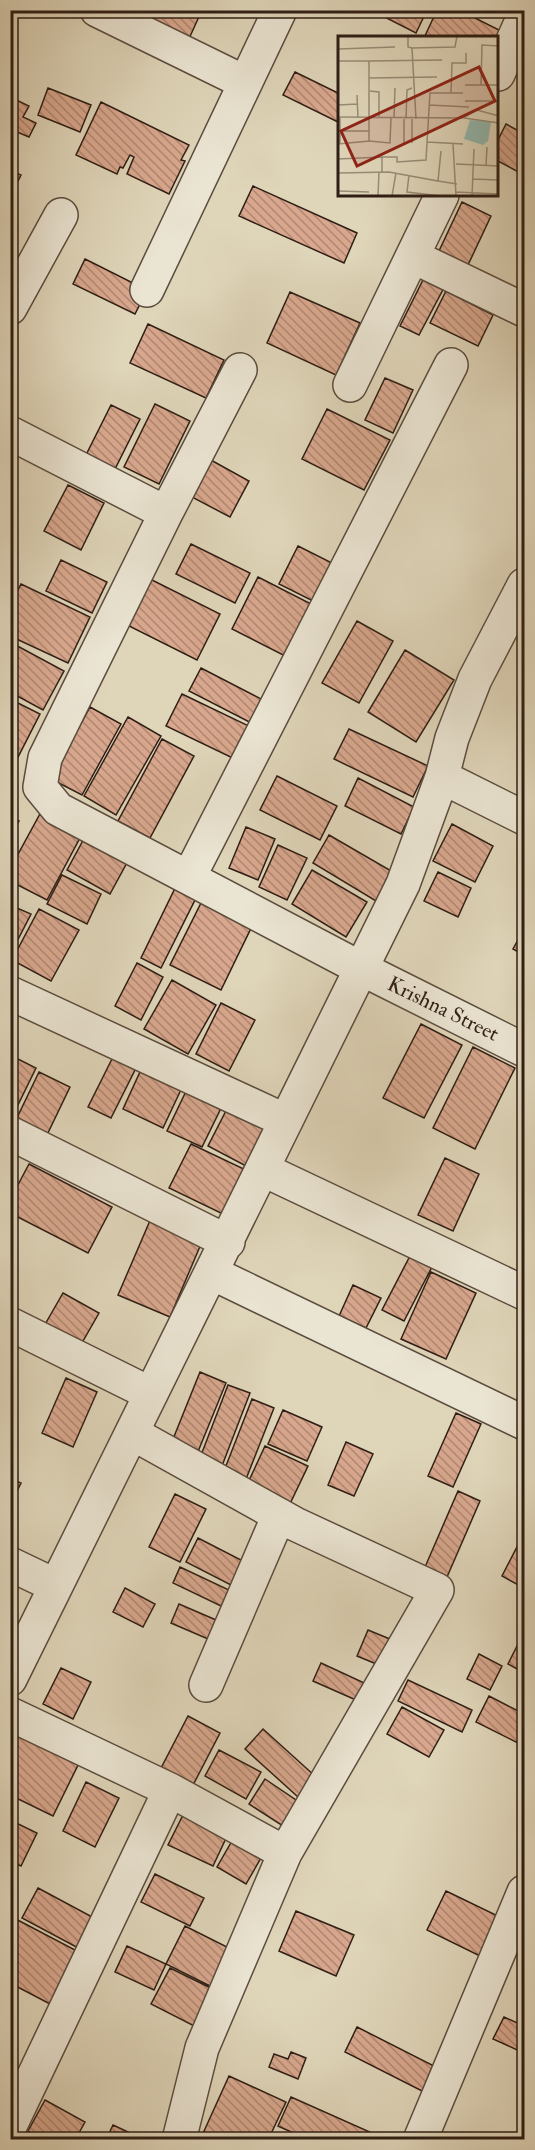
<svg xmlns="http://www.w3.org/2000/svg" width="535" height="2150" font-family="'IM FELL Double Pica',serif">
<defs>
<pattern id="building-back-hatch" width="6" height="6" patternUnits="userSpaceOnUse" patternTransform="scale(1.5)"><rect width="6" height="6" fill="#d8a78d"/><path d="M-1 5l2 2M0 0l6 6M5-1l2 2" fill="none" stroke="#b08772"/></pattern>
</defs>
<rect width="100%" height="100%" fill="#dfd5b9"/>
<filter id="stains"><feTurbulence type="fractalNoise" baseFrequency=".00333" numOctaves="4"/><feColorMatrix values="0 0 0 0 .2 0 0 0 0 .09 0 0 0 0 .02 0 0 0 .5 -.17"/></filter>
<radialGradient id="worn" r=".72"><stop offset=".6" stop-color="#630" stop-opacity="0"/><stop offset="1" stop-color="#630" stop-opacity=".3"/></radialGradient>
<path fill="url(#building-back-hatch)" stroke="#2f1e15" stroke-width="1.5" d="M116 10H202L187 43Z
M371 10H427L416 33Z
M437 10H459L503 32 498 38H424Z
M295 72 340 94V123L283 95Z
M48 88 91 105 80 132 38 115Z
M10 97 29 106 23 117 36 123 29 137 10 129Z
M101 102 189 145 181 160 185 161 169 194 127 174 134 157 130 155 123 168 120 167 117 174 76 155Z
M506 124 524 134V175L498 161V140Z
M10 170 21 175 10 197Z
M253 186 357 233 344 263 239 216Z
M462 202 491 216 468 265 439 251Z
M85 259 147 290 135 314 73 284Z
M427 272 447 282 419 335 400 326Z
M446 291 493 315 478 346 430 323Z
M290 292 360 323 336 375 267 343Z
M148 324 224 360 206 398 130 363Z
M385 378 413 390 393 433 365 420Z
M155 404 190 421 159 484 124 467Z
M111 405 140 419 115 469 86 455Z
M327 409 390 440 364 490 302 459Z
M209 459 249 481 230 517 190 496Z
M68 485 104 503 81 550 44 531Z
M191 544 250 573 235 603 176 574Z
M298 546 336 565 317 603 279 584Z
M61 560 107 582 92 613 46 591Z
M146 577 220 614 197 660 123 623Z
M258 577 321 609 295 661 232 629Z
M21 584 90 617 68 663 10 636V606Z
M357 621 393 641 359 703 322 683Z
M10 642 64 671 43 710 10 692Z
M405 650 454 680 416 742 368 712Z
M201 668 271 704 259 727 189 691Z
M182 694 257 730 241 762 166 726Z
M10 699 40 714 14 765 10 764Z
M90 707 121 724 82 795 51 779Z
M128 717 161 736 116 815 84 796Z
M349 729 428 766 413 797 334 759Z
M162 739 194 756 150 838 118 821Z
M277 776 337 806 320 840 260 810Z
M358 778 414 807 401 834 345 806Z
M41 812 82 834 47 900 10 881V869Z
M10 816 19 821 10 836Z
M452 824 493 846 475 882 433 861Z
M246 827 275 839 258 880 229 868Z
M86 835 129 859 110 894 67 870Z
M329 835 393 872 376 901 313 863Z
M278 845 307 858 287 900 259 887Z
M312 870 367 902 346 937 292 904Z
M438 872 471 888 458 917 424 901Z
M62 875 101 894 87 924 47 904Z
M181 876 202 886 161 968 141 958Z
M205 895 255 920 221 990 170 965Z
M10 905 31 914 10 955Z
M39 909 79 930 51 981 12 960Z
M524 929V950L523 949 520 953 513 949Z
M137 963 163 977 141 1020 115 1006Z
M172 980 216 1005 188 1054 144 1029Z
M221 1003 255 1020 229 1071 196 1054Z
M421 1024 462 1045 424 1118 383 1098Z
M473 1047 515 1068 475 1149 433 1128Z
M116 1051 139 1062 111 1118 88 1107Z
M10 1055 36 1068 13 1115 10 1114Z
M145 1061 185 1081 163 1128 123 1109Z
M39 1072 70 1087 46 1137 15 1122Z
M190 1083 225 1100 202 1147 167 1131Z
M231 1101 269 1121 246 1166 208 1146Z
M191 1144 246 1170 225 1215 169 1188Z
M445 1158 479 1174 453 1231 418 1215Z
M29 1164 112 1207 88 1253 10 1213V1200Z
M152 1216 204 1237 170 1317 118 1295Z
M411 1254 433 1265 404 1321 382 1310Z
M431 1272 476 1293 446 1359 401 1339Z
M353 1285 381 1298 366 1328 339 1316Z
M63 1293 99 1313 75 1355 39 1335Z
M200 1372 226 1383 197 1454 171 1444Z
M66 1378 97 1392 73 1447 42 1433Z
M228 1385 250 1393 220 1471 198 1463Z
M252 1399 274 1408 246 1479 224 1471Z
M283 1410 322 1427 307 1461 268 1444Z
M456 1413 481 1424 453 1487 428 1476Z
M346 1442 373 1454 354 1496 328 1485Z
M265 1446 308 1466 288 1508 246 1487Z
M10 1478 21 1483 10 1505Z
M458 1491 480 1501 447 1577 425 1567Z
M175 1494 206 1509 180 1562 149 1547Z
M524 1533V1588L502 1576Z
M198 1538 243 1561 231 1585 186 1562Z
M180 1567 229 1590 221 1606 173 1583Z
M125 1588 155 1604 143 1627 113 1612Z
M179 1604 216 1620 208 1639 171 1623Z
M368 1630 402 1644 391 1670 357 1656Z
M524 1632V1673L508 1664Z
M479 1654 502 1666 490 1690 467 1679Z
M321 1663 373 1687 365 1704 313 1681Z
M61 1668 91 1682 73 1719 43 1704Z
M408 1680 472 1710 462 1732 398 1701Z
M489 1696 524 1714V1746L476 1722Z
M402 1707 444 1730 429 1757 387 1734Z
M188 1716 220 1733 191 1789 159 1772Z
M10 1719 83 1755 53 1816 10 1795Z
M263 1729 315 1776 298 1797 245 1749Z
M219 1750 261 1772 246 1799 205 1776Z
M265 1779 299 1802 283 1826 249 1804Z
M86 1782 119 1798 95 1847 63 1831Z
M184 1813 228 1834 213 1866 168 1845Z
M10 1820 37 1833 21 1866 10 1861Z
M236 1834 265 1851 246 1884 217 1867Z
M155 1874 204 1898 190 1926 141 1902Z
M38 1888 96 1919 80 1949 22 1918Z
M446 1891 500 1917 480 1956 427 1930Z
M296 1911 354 1935 336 1976 279 1951Z
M10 1916 77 1951 50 2004 10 1983Z
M185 1926 237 1952 218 1990 166 1964Z
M127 1946 166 1964 154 1990 115 1972Z
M170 1968 223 1994 204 2031 151 2004Z
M504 2017 524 2026V2053L493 2039Z
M357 2027 436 2067 424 2092 345 2052Z
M291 2052 306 2058 298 2079 269 2067 274 2054 288 2059Z
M229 2076 286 2102 268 2140H200Z
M291 2097 381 2137 379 2140H309L278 2126Z
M45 2100 85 2122 75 2140H44L28 2131Z
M113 2125 145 2140H106Z"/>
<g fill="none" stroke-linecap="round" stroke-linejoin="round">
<defs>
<path id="minor" d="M97 10 244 82
M498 74 524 16
M414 257 524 310
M147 290 280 10
M10 308 61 215
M240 370 166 513 45 758 40 787 58 809 362 969 524 1050
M350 385 442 195
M10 433 166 513
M442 777 524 818
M189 877 451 365
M10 993 286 1121
M10 1133 228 1242
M262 1169 524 1293
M212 1273 524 1423
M10 1324 151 1394
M132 1433 295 1524 437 1590 285 1853
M10 1564 56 1586
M10 1679 403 884 442 777 452 738 475 679 524 585
M206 1685 279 1515
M10 1714 170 1790 285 1853 202 2048 179 2140
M10 2126 170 1790
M420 2140 524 1892"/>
</defs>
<use href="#minor" stroke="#5b4c3e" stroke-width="36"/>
<use href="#minor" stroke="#eae4d2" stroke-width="33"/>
</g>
<g text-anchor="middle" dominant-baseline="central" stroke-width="5" stroke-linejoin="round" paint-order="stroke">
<g font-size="21" fill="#2f1e15" stroke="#eae4d2">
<text transform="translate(443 1009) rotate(26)">Krishna Street</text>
</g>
</g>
<g transform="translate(338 36)">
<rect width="160" height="160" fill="#dfd5b9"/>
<path d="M132 84 153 86 150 105 145 109 126 103Z" fill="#93b9b0"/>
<path fill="none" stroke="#998c77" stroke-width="1.5" d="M70 0V11L74 12 117 11 119 0M74 12 78 83M0 13 57 11M0 25H31M31 42V25L104 24M127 49H161M143 49 144 9 161 10M32 55 41 56V82M113 57 114 27H128V17M19 59 20 82M127 65H161M0 69 19 68M91 69 131 71M0 81 125 82 139 74 161 80M56 82 57 52M126 82 161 87M68 83 69 54 74 52M2 95H31M31 105 52 107 53 82M89 106 125 108M66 107V83M74 107V83M0 108 31 105V42L99 41M2 108V82M115 108 118 160M0 123 44 121M118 128 161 130M148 130 149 111M44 136V121H59V126L88 124 92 57H125M0 137 51 136 100 145 103 115M71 139 69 156 103 160M134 143 161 144M100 145 119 148M0 155 31 156M118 156 161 158M40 160 41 136M54 160 58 137M134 160 136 113"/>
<path fill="#8f2418" fill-opacity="0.15" stroke="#8f2418" stroke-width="3" d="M141 31 157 65 19 130 3 95Z"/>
<rect width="160" height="160" fill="none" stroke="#2f1e15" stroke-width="3"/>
</g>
<rect width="535" height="2150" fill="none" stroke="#dfd5b9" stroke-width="36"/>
<rect x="12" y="12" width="511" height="2126" fill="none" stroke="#2f1e15" stroke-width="3"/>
<rect x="18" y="18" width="499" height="2114" fill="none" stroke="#2f1e15" stroke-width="1.5"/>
<rect width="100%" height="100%" filter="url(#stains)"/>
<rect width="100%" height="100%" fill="url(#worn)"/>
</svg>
